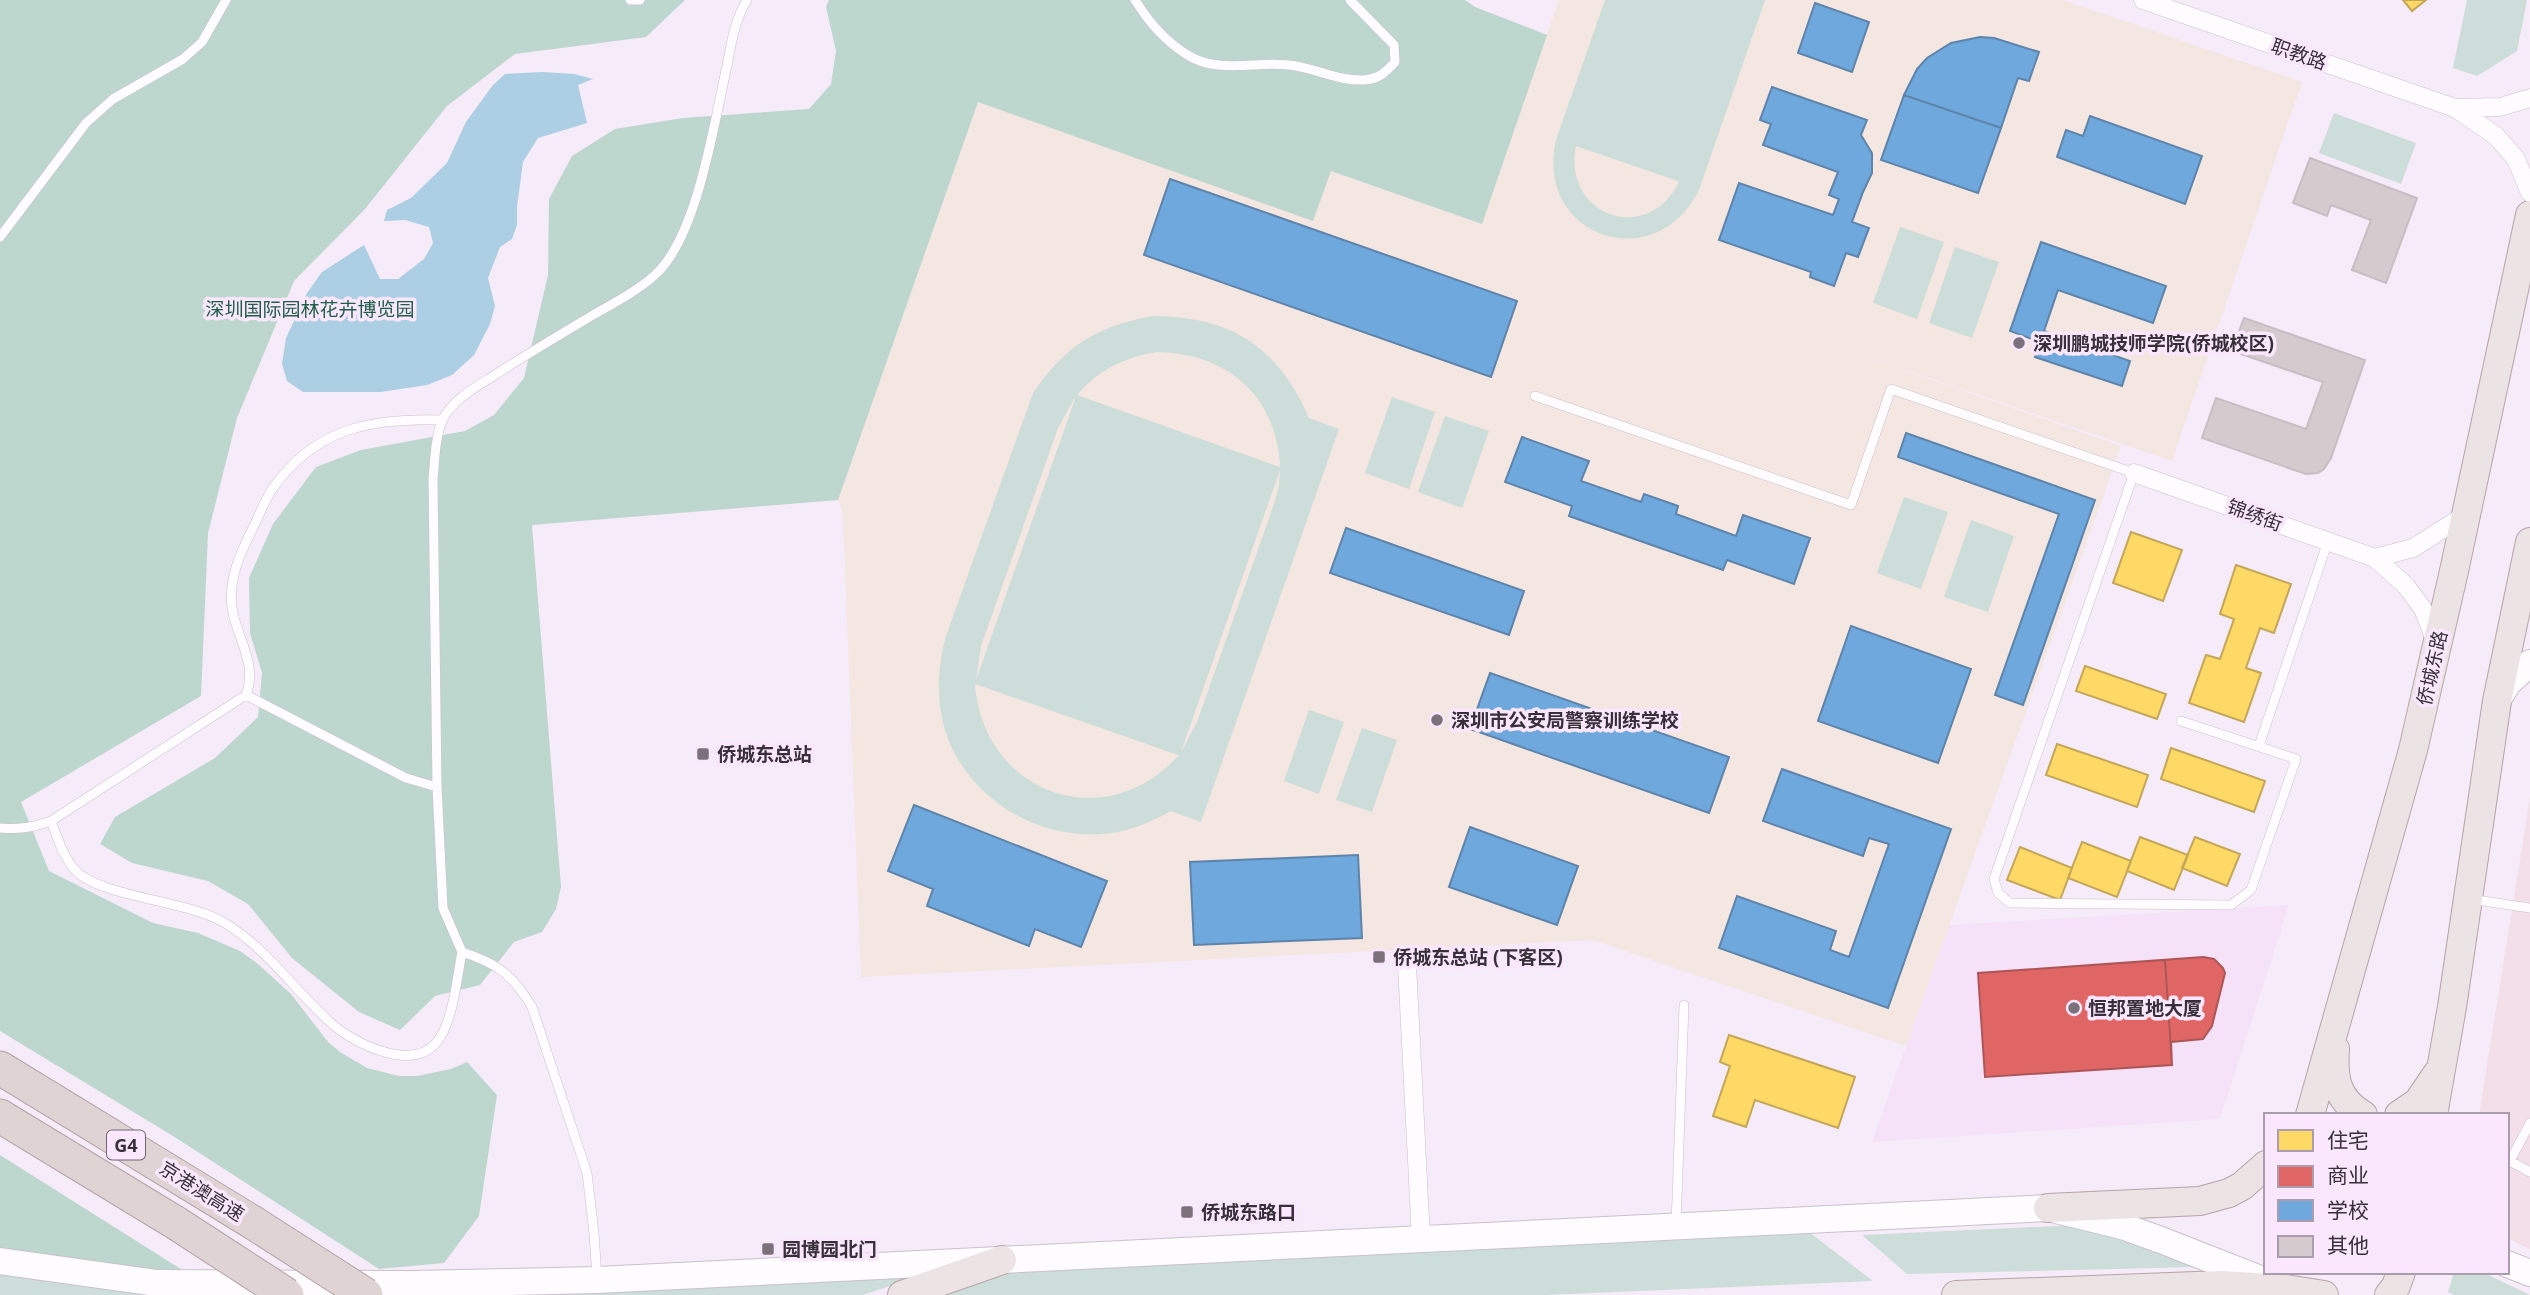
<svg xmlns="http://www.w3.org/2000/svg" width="2530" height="1295" font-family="'Open Sans','Noto Sans SC',sans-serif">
<rect width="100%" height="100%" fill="#f6ebf8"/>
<path fill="#f5e2f8" d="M2289 905 2220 1119 1872 1142 1949 925Z"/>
<path fill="#f3dfe7" d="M2530 798V1249L2507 1238V1115H2479Z"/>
<path fill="#f4e6e1" d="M1559 0H2063L2302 82 2172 461 1807 336 2121 446 1906 1046 1593 940 861 977 843 515 838 500 978 102 1313 220 1331 171 1481 224Z"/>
<path fill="#cdddd9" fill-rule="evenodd" d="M1605 0H1765L1699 190C1654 279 1534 236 1556 140ZM1576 146 1678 181 1679 182C1648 246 1562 216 1576 146Z
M2467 0H2527L2517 51 2477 76 2453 68Z
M2334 113 2416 143 2401 184 2319 153Z
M1900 227 1944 242 1917 319 1873 303Z
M1955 247 1999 262 1972 338 1929 323Z
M1154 316C1232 317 1278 347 1309 418L1339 429 1201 822 1171 811C1149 823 1126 833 1100 834 1024 839 948 783 940 705 937 681 940 659 946 636L1033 393C1065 346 1098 325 1154 316ZM1157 352C1227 353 1277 396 1280 467L1077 395C1098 370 1125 357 1157 352ZM1074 399H1075L976 680 981 646 1058 428ZM1280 470 1279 486 1274 504 1197 722 1181 752ZM975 684 1178 755H1179C1105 838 983 793 975 684Z
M1392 397 1435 412 1409 489 1365 473Z
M1445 416 1489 431 1462 508 1418 492Z
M1904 497 1948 512 1921 589 1877 573Z
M1971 520 2014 536 1988 612 1944 597Z
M1309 710 1344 722 1319 794 1284 781Z
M1362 728 1397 740 1372 812 1336 800Z
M2078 1225 2195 1267 1907 1274 1862 1235Z
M1805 1229 1873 1281 1545 1295H928L1011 1260Z
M0 1268 222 1295H0Z
M2454 1272H2482L2530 1295H2454L2448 1292Z
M900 1273 902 1282 863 1295H418Z"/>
<path fill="#bdd6ce" d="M0 0H685L646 37 515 54 447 106 365 209 294 281 237 418 208 533 201 696 21 802 49 871 153 923 198 933 240 951 258 964 291 994 328 1042 340 1052 367 1068 399 1076H417L451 1069 467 1062 497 1095 479 1216 444 1263 379 1269 173 1136 0 1031Z
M829 0H1465L1475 7 1547 35 1482 224 1331 171 1313 221 978 102 838 500 532 525 561 887 556 909 542 932 514 942 480 985 435 996 400 1030 359 1012 292 958 248 904 208 881 132 863 100 844 115 817 215 758 258 717 262 673 250 633 249 578 273 524 316 467 361 450 465 431 494 415 524 378 548 275 549 199 572 156 615 129 683 118 809 109 831 84 836 51 826 7Z
M0 1155 184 1271 147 1272 0 1248Z"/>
<path fill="#accfe4" d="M542 72 574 74 593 79 578 85 587 123 538 138 523 162 517 207V225L512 239 500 247 488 278 495 306 490 324 474 355 452 375 427 385 381 392H303L287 381 282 364 286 338 307 293 322 272 364 245 380 279H398L424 259 433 243 429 227 405 220 384 221 387 210 411 198 447 163 466 122 493 85 505 74Z"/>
<path fill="#ffd966" stroke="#c3a658" stroke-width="2" d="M2403 0H2426L2412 11Z
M2131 532 2182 550 2163 601 2113 583Z
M2236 565 2291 584 2274 633 2260 628 2246 668 2261 673 2244 722 2189 703 2206 655 2220 659 2234 619 2220 614Z
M2085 666 2166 694 2157 719 2076 691Z
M2057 744 2148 775 2137 807 2046 775Z
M2171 748 2265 781 2254 812 2161 779Z
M2140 837 2188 855 2174 890 2127 871Z
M2195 837 2240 854 2227 886 2182 868Z
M2082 842 2131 861 2117 897 2068 878Z
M2020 847 2072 868 2060 900 2007 880Z
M1729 1035 1855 1077 1838 1128 1755 1100 1746 1127 1713 1116 1730 1066 1720 1062Z"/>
<path fill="#e06666" stroke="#ad5658" stroke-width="2" d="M2203 957 2214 959 2223 968 2225 973 2212 1026 2203 1039 2171 1042 2172 1065 1985 1077 1978 973Z
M2165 960 2172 1065 1985 1077 1978 973Z"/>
<path fill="#6fa8dc" stroke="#5e84ab" stroke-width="2" d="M1815 3 1869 22 1852 72 1798 53Z
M1980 37 1994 38 2039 52 2029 81 2018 78 2001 128 1904 95 1917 69 1927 58 1951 43Z
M1772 87 1867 120 1861 135 1872 153V173L1863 192 1852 222 1869 228 1858 257 1846 253 1834 286 1810 277 1811 272 1719 240 1739 183 1833 215 1839 199 1829 195 1838 172 1763 145 1771 124 1760 120Z
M1904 95 2001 128 1978 193 1881 160Z
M2090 116 2202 156 2185 204 2057 157 2066 130 2083 136Z
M1170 179 1517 301 1491 377 1144 255Z
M2041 242 2166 286 2153 323 2058 290 2044 331 2130 361 2122 386 2035 357 2040 342 2010 331Z
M1906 433 2095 500 2023 705 1995 695 2059 514 1898 457Z
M1522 437 1589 461 1581 481 1641 502 1644 494 1678 506 1676 514 1736 536 1743 515 1810 538 1794 584 1727 560 1723 570 1569 516 1572 506 1505 482Z
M1346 528 1524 591 1509 635 1330 573Z
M1851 626 1971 669 1938 763 1818 721Z
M1490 673 1729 757 1709 813 1470 729Z
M1782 769 1951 829 1888 1008 1719 948 1737 896 1836 931 1830 950 1849 957 1889 844 1869 838 1863 856 1763 821Z
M914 805 1107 881 1081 947 1035 929 1029 946 927 906 933 889 888 871Z
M1470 827 1578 866 1557 925 1449 887Z
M1358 855 1362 938 1194 945 1190 862Z"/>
<path fill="#d5cbcf" stroke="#c8bdc2" stroke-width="2" d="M2310 158 2417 198 2386 283 2352 270 2371 220 2331 205 2327 216 2293 203Z
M2244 318 2365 360 2331 458 2324 469 2318 473 2306 474 2202 438 2216 398 2306 429 2323 382 2232 351Z"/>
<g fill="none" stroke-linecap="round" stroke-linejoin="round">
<defs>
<path id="lane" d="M630 0H640
M1135 0C1148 21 1165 41 1186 54 1218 76 1261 59 1296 66 1319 70 1340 81 1364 80 1379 79 1386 72 1395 62L1394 45 1350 0
M0 237 86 123 113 99 183 59 202 42 226 0
M1535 396 1851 505 1891 389 2134 473 1994 879 1998 893 2010 903 2231 905 2251 890 2296 759 2181 721
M246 695 406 778 437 787
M2259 746 2328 541
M51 821C57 837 63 855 74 869 98 897 186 900 223 922 266 947 294 990 331 1023 353 1043 411 1072 436 1043 453 1024 457 977 462 952
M0 828C19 830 33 827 51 821L246 695C258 664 237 639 232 608 228 579 241 551 254 526 260 514 265 499 273 488 316 427 373 418 443 420
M2470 899 2530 908
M2530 1123 2510 1161 2530 1172
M1676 1225 1684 1005
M597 1278 594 1233 587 1173 532 1007C513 975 497 963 462 952L443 908 437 787 433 479C435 459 435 439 442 421 452 399 478 386 498 373 529 353 561 334 593 315 614 303 637 291 655 275 698 236 714 122 727 66 731 44 735 19 747 0"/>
<path id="street" d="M2143 0 2455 108 2496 136 2516 159 2530 193
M2455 108 2500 107 2530 98
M2134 473 2375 558 2406 586 2423 609 2437 645
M2375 558 2413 548 2467 514
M1407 965 1421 1239"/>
<path id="secondary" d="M2497 701 2508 683 2530 663
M0 1261 157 1283 414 1284 597 1280 2048 1208 2122 1226 2161 1240 2278 1286
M2507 1264 2530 1273"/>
<path id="primary" d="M2335 1049C2333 1078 2336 1099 2363 1115
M2310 1115 2413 750 2454 571 2530 215
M2399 1115 2418 1102 2437 1074
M2433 1115 2452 1007 2497 701 2530 542
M2048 1208 2200 1201 2229 1193 2242 1186 2266 1165
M902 1295 1002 1260
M1956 1295 2222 1285 2286 1289 2324 1295
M2389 1295 2396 1286 2401 1272"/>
<path id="highway" d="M0 1068 252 1222
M0 1116 176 1223"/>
</defs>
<use href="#lane" stroke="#c9c1cb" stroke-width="10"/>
<use href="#street" stroke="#c9c1cb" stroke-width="19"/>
<use href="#secondary" stroke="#c9c1cb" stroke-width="28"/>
<use href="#primary" stroke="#b5a4a8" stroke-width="30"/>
<use href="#highway" stroke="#b5a4a8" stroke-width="35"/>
<use href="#lane" stroke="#fefcfe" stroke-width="9"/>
<use href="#street" stroke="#fefcfe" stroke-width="18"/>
<use href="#secondary" stroke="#fefcfe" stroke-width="26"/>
<use href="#primary" stroke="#ece4e4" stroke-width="28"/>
<use href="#highway" stroke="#e0d3d3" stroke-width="33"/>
<defs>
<path id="highway-bridge" d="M252 1222 366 1295
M176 1223 287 1295"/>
</defs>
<use href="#highway-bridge" stroke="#b5a4a8" stroke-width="35" stroke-linecap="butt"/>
<use href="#highway-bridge" stroke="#e0d3d3" stroke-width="33"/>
</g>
<g fill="#7a717b" stroke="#fae6fd" stroke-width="2.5">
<circle cx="2019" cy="343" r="7"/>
<circle cx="1437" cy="720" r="7"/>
<rect x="696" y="747" width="14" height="14" rx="3.5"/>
<rect x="1372" y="950" width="14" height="14" rx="3.5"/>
<circle cx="2074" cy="1008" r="7"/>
<rect x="1180" y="1205" width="14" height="14" rx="3.5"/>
<rect x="761" y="1242" width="14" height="14" rx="3.5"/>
</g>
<g text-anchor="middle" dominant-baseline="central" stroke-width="7" stroke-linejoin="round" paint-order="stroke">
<rect fill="#fae6fd" stroke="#726773" stroke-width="2" x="107" y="1130.5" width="38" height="29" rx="5"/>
<g font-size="18" font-weight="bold" fill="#373038">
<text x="126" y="1145">G4</text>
</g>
<g font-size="19" fill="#373038" stroke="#fae6fd">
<text transform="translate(2299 54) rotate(19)">职教路</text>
<text transform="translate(2255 515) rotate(20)">锦绣街</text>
<text transform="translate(2432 668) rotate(-77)">侨城东路</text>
<text transform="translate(202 1191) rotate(32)">京港澳高速</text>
</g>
<g font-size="19" fill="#1e5f46" stroke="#fae6fd">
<text x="310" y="309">深圳国际园林花卉博览园</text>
</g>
<g font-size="19" font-weight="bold" fill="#373038" stroke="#fae6fd" text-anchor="start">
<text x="2033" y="343">深圳鹏城技师学院(侨城校区)</text>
<text x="1451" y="720">深圳市公安局警察训练学校</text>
<text x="717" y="754">侨城东总站</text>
<text x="1393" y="957">侨城东总站 (下客区)</text>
<text x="2088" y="1008">恒邦置地大厦</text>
<text x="1201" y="1212">侨城东路口</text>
<text x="782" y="1249">园博园北门</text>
</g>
</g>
<rect x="2264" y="1113" width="245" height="161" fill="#fae6fd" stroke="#ac9dae" stroke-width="2"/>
<rect x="2278" y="1130" width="35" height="21" fill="#ffd966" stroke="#ac9dae" stroke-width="2"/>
<text x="2327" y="1148" font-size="21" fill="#373038">住宅</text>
<rect x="2278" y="1166" width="35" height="21" fill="#e06666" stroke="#ac9dae" stroke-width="2"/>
<text x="2327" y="1183" font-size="21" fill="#373038">商业</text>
<rect x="2278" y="1200" width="35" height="21" fill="#6fa8dc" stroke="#ac9dae" stroke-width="2"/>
<text x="2327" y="1218" font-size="21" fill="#373038">学校</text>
<rect x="2278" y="1236" width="35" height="21" fill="#d5cbcf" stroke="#ac9dae" stroke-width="2"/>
<text x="2327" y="1253" font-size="21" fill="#373038">其他</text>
</svg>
